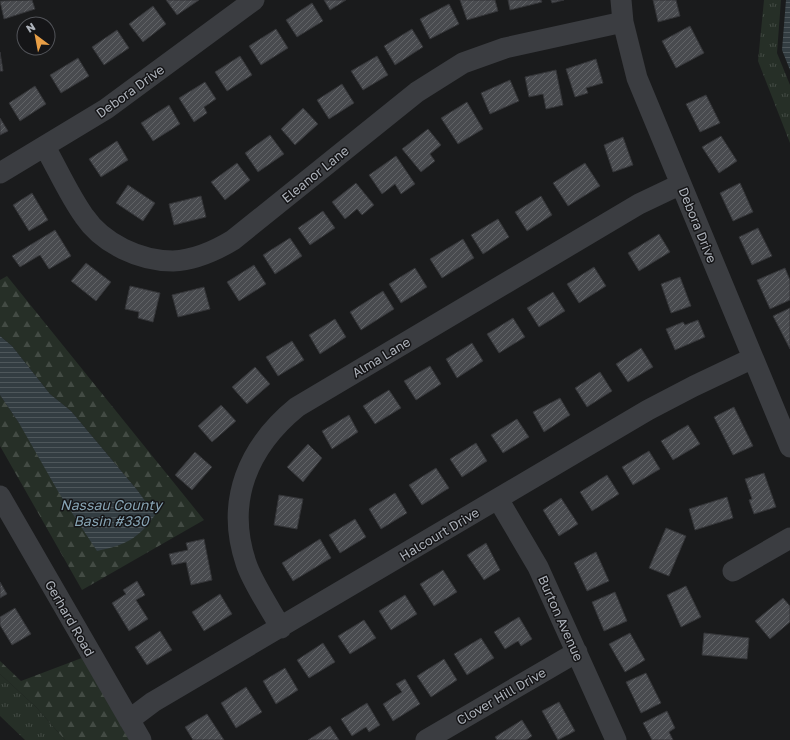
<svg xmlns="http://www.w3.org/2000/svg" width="790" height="740" font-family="'Golos Text',sans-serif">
<defs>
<pattern id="grass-tufts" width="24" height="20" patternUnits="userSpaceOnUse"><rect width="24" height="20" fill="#262f27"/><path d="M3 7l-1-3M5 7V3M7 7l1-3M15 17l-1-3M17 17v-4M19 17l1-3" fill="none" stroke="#434b44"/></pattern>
<pattern id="forest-firs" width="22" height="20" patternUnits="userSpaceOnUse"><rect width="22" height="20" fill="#262f27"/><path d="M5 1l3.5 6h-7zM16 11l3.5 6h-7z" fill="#434b44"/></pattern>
<pattern id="water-rules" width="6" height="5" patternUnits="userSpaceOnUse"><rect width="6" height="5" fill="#333d42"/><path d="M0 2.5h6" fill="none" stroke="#4e575b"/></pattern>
<pattern id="building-hatch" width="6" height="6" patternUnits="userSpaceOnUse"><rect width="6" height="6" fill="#494b4f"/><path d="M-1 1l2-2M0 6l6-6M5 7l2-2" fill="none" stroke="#616366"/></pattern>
</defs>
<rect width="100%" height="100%" fill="#1a1b1c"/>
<path fill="url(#grass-tufts)" d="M764 0H781L777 53 790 85V143L758 61Z
M0 674 36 707 65 740H25L0 716Z"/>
<path fill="url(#forest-firs)" d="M7 276 204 520 82 590 0 446V395L19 423 154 515 138 491 71 411 50 394 12 346 0 336V280Z
M87 656 136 740H65L36 707 0 674V661L21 681Z"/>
<path fill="url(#water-rules)" d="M786 0H790V70L782 50Z
M0 336 12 346 50 394 71 411 138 491 155 515C138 539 126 545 97 551L59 493 19 423 0 395Z"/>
<path fill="url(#building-hatch)" stroke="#343538" d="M32 0 35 9 4 19 0 1Z
M166 0H199L177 15Z
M324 0H346L330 10Z
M460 0H495L498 11 467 20Z
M508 0H541L542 2 510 10Z
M551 0H564L552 3Z
M653 0H676L680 16 658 22Z
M312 3 323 21 297 37 286 20Z
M449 4 459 24 430 39 420 19Z
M153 6 166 24 143 42 129 24Z
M690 26 704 53 676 68 662 41Z
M276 29 288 48 261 65 249 46Z
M412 29 423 47 395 65 384 46Z
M117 30 129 48 104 65 92 47Z
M0 52 3 71H0Z
M240 56 252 75 227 91 215 72Z
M377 56 388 75 363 90 351 71Z
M78 58 89 76 61 93 50 75Z
M596 59 603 83 586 88 588 93 575 97 566 69Z
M556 70 563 105 546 109 543 94 529 97 525 77Z
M510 80 519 101 490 114 481 93Z
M205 82 216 99 204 107 207 113 194 122 179 98Z
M342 84 354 103 329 119 317 100Z
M35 86 46 104 20 121 9 103Z
M706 95 720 123 700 132 686 104Z
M467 102 483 129 458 144 441 118Z
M169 105 180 124 153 141 141 123Z
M303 108 318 124 295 145 281 129Z
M0 118 8 131 0 135Z
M428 129 441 145 430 154 435 161 421 172 402 149Z
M270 135 284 154 258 172 245 153Z
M721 136 737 161 719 173 702 147Z
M623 137 633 165 613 172 604 145Z
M117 141 128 160 101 177 89 159Z
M396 156 415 184 401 194 395 184 382 194 369 175Z
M237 163 250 180 225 200 211 182Z
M585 163 600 186 568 206 553 183Z
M356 183 374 205 362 215 357 209 345 219 332 202Z
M740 183 753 212 733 221 720 193Z
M128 185 155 203 143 221 116 203Z
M32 193 48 220 29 231 13 205Z
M201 196 206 217 174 225 169 204Z
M541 196 552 215 527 231 515 212Z
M323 211 335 228 310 245 298 228Z
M498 219 509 237 483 254 471 235Z
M758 228 772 256 752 265 739 237Z
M55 230 71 256 49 269 40 255 20 267 12 256Z
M659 234 670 252 639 271 628 253Z
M290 238 302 256 275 274 263 255Z
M463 239 474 258 442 278 430 259Z
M86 263 111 282 96 301 71 281Z
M254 265 266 284 239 301 227 282Z
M594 267 606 286 579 303 567 284Z
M415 268 427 287 401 303 389 284Z
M785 268 790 280V300L770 309 757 280Z
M680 277 691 306 671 313 661 284Z
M130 286 160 293 153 322 138 318 139 312 125 309Z
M204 287 210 309 178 317 172 295Z
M383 291 394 309 361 330 350 312Z
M553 292 565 311 539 327 527 308Z
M790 308V349L773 316Z
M513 318 525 337 499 353 487 334Z
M335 319 346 337 320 354 309 335Z
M698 320 705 337 675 350 666 329 683 322 685 325Z
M292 341 304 360 278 376 266 357Z
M472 343 483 361 457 378 446 359Z
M641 348 653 367 628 382 616 364Z
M430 366 441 384 416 400 404 381Z
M255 367 270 384 247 404 232 387Z
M600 372 612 391 587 407 575 388Z
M389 390 401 408 375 424 363 406Z
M560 398 570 415 544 432 533 412Z
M221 405 236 421 212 442 198 426Z
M734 407 753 446 733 455 714 417Z
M349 415 358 432 332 449 322 431Z
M517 419 529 437 503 453 491 435Z
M688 425 700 444 673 460 661 441Z
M476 443 487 461 462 477 450 459Z
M308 444 322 458 303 482 287 467Z
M649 451 660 469 633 485 622 467Z
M195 452 212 467 192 490 175 475Z
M436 468 449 488 422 505 409 485Z
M764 473 776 507 754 514 749 500 752 499 745 479Z
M607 475 619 494 592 511 580 492Z
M395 493 407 513 381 529 369 509Z
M279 495 303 499 297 529 274 525Z
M727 497 733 518 695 530 689 509Z
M561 498 578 524 559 536 543 510Z
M355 519 366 537 340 553 329 535Z
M666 528 686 536 669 576 649 568Z
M204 539 212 580 191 585 186 562 172 565 169 554 188 550 186 543Z
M320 539 331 558 293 581 282 563Z
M486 543 500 570 484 580 467 555Z
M596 552 609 581 587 591 574 563Z
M443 570 457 592 434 606 420 584Z
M137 581 145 595 136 600 148 619 129 631 112 603 126 594 123 590Z
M0 582 7 594 0 598Z
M686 586 701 617 681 627 667 595Z
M615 592 627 621 604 631 592 602Z
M220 594 232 614 204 631 192 612Z
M405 595 417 614 391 630 379 611Z
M783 598 790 606V622L770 639 755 621Z
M15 608 31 634 12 645 0 625V617Z
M519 617 532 639 521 646 518 641 505 649 494 632Z
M364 620 376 638 350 654 338 636Z
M160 631 172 650 147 665 135 647Z
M630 633 645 660 625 672 609 644Z
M704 633 749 638 747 659 702 655Z
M481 638 494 658 467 675 454 654Z
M323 643 335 662 309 678 297 660Z
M444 659 457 680 431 697 417 676Z
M285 668 298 690 276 704 263 681Z
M646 673 661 703 641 713 626 682Z
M405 679 420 704 393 721 383 704 402 692 396 684Z
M246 687 262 712 236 728 221 703Z
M559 702 575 731 558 740 542 711Z
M367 703 380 725 369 732 366 727 352 736 341 719Z
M667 711 675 728 669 732 673 740H652L643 723Z
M207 714 224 740H193L185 727Z
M522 720 532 736 526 740H497L495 737Z
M330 726 339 740H308Z"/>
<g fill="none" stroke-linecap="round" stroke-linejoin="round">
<path stroke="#3b3d41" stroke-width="21" d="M621 0 623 22 637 78 790 447
M45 147C58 170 69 195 84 216 103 244 140 261 173 261 195 260 215 251 233 240L417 92 463 63 505 48 623 22
M0 173 106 109 254 0
M0 496 141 740
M498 499 538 567 616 740
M733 571 790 538
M281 628C271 610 252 582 246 563 225 501 248 447 297 407L639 204 681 184
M129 720 153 702 648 410 694 386 753 358
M426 740 577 652"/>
</g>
<g text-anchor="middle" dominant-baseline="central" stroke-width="3" stroke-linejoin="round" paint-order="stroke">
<g font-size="13" fill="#aeb3bb" stroke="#151517">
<text transform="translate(130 91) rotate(-36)">Debora Drive</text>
<text transform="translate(315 174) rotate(-39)">Eleanor Lane</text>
<text transform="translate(698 225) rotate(68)">Debora Drive</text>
<text transform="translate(381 357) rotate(-31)">Alma Lane</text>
<text transform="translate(439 534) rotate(-31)">Halcourt Drive</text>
<text transform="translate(70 618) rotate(60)">Gerhard Road</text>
<text transform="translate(561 618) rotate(66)">Burton Avenue</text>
<text transform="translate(501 696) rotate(-30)">Clover Hill Drive</text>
</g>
<g font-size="14" font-style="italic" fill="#87a4b4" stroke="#151517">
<text x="111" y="504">Nassau County<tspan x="111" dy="16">Basin #330</tspan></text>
</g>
</g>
<g transform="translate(36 36) rotate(328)"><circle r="19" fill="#151517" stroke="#525459"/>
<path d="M0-3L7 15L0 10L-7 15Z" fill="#e99f46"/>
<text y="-6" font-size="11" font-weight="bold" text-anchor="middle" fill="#aeb3bb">N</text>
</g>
</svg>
